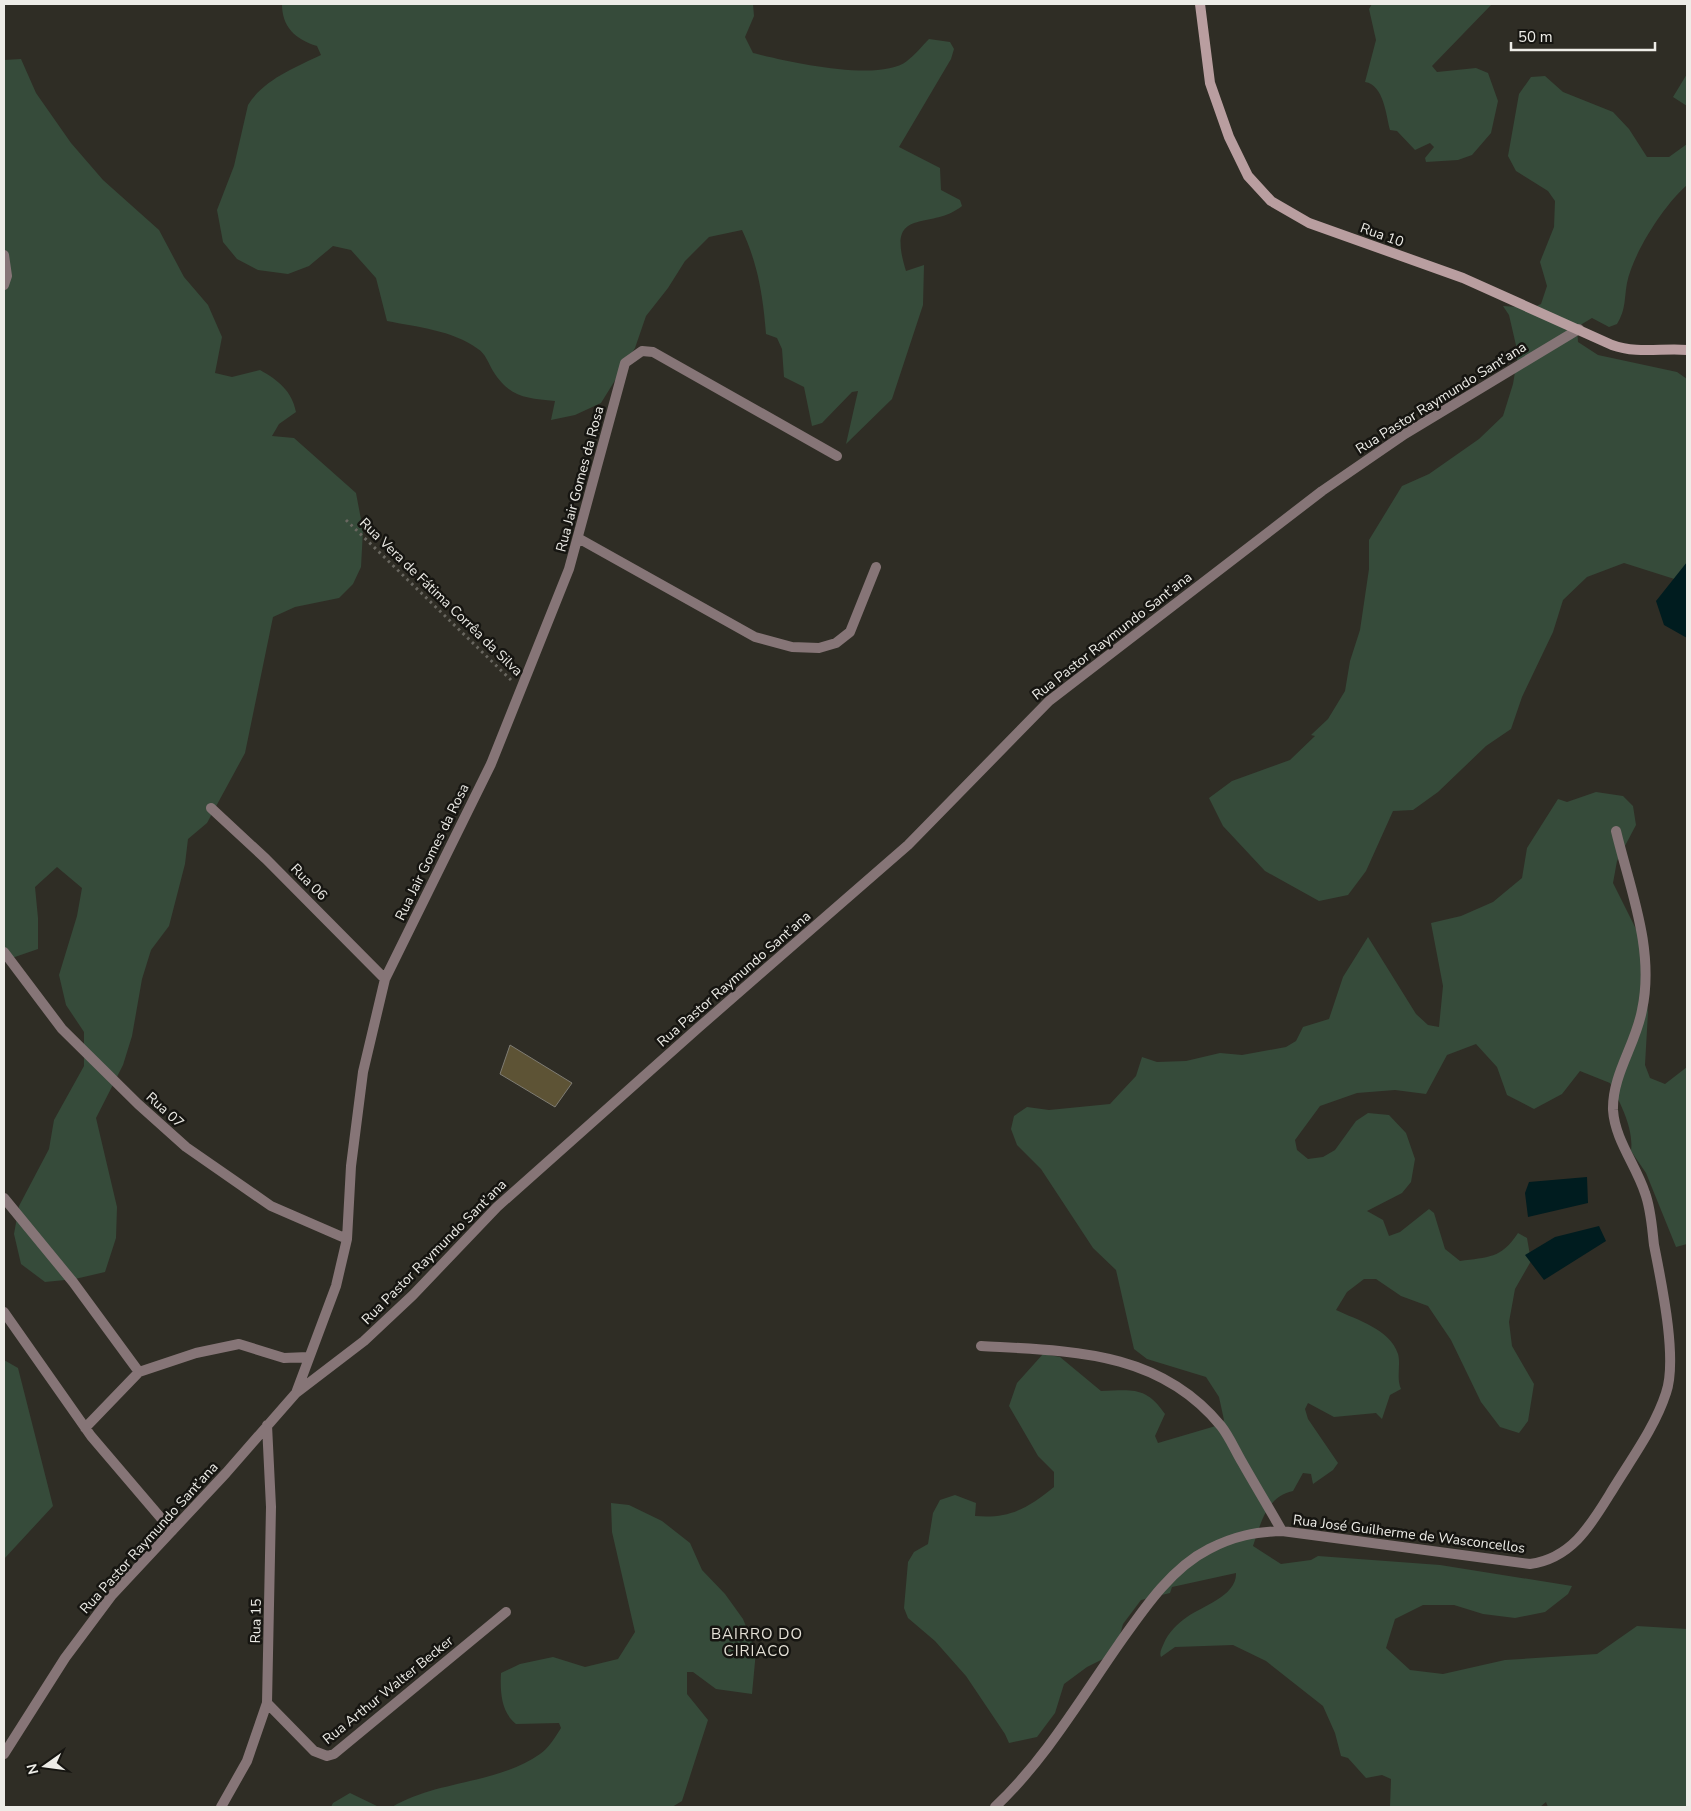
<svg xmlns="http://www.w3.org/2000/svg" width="1691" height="1811" font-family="'Nunito Sans',sans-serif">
<rect width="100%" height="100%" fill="#2f2d25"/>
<path fill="#364b3a" d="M282 4H753L754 16 745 37 753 53C786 61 879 83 907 61 915 55 922 46 929 39L950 42 954 49 951 59 899 147 940 168 941 190 960 200 962 206C930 232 885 204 906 271L924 265 923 305 892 399 846 444 858 391 852 392 822 423 812 426 804 387 784 377 782 349 777 338 766 334C763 296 758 264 742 230L709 237 685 261 668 288 646 316 635 348 601 403 575 415 551 420 555 401C526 398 510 398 493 371 489 364 485 353 478 349 452 330 417 327 387 321L376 278 351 250 333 246 309 266 288 274 258 270 237 259 223 242 217 210 234 166 248 105C263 80 296 67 321 55L317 46C295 39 282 27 282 4Z
M1372 4H1492L1432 66 1437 72 1476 68 1488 73 1498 101 1491 133 1472 155 1458 160 1426 162 1425 158 1434 147 1430 143 1415 150 1397 131 1390 130C1386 115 1384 85 1365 82L1376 40 1369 9Z
M21 59 36 93 71 143 103 180 159 230 184 277 208 305 222 337 215 373 232 377 260 370C278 380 292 391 296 412L279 424 272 436 294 438 356 493 363 530 361 567 353 584 339 598 295 607 273 617 245 753 207 823 188 839 185 864 169 926 151 950 142 979 132 1036 123 1065 96 1118 117 1207 116 1238 105 1272 75 1279 45 1282 21 1264 14 1234 19 1206 49 1149 54 1120 84 1066V1032L66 1005 59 975 77 916 82 888 57 867 35 887 38 918V949L9 959 4 955V60Z
M1687 74V106L1673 97Z
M1545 76 1563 92 1613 112 1629 129 1647 157H1669L1687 144V185C1664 205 1633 253 1627 283 1624 300 1626 309 1617 324L1609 327 1592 318 1577 327 1578 342 1598 355 1677 372 1687 379V583L1624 563 1587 577 1563 600 1553 632 1522 697 1511 729 1486 746 1438 792 1413 810 1393 811 1366 871 1348 895 1319 901 1265 871 1223 826 1209 798 1232 781 1290 760 1315 736 1311 735 1328 719 1345 691 1350 661 1360 630 1369 569V540L1402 486 1429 474 1479 439 1503 416 1513 384 1518 354 1509 315 1503 306 1532 308 1541 304 1547 286 1540 262 1554 227 1555 201 1548 191 1516 171 1508 156 1519 94 1531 77Z
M1596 792 1623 796 1633 806 1636 825 1617 861 1613 883 1639 935 1648 1012 1645 1065 1650 1078 1665 1084 1687 1067V1244L1676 1247 1646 1173 1631 1151C1634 1128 1620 1103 1610 1083L1580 1071 1562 1094 1534 1109 1507 1095 1497 1067 1476 1044 1447 1055 1426 1094 1395 1090 1357 1093 1320 1106 1295 1140 1297 1150 1308 1159 1323 1157 1335 1150 1356 1121 1368 1113 1389 1115 1406 1133 1415 1159 1411 1182 1402 1193 1367 1211 1383 1220 1389 1236 1400 1232 1429 1209 1434 1213 1445 1249 1460 1261C1488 1257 1501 1259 1518 1233L1527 1238 1531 1261 1515 1289 1509 1322 1512 1346 1534 1384 1528 1421 1519 1433 1500 1427 1481 1402 1451 1340 1428 1306 1401 1296 1376 1279H1364L1347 1292 1336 1310C1357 1320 1390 1329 1398 1354 1401 1365 1396 1378 1401 1389L1390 1395 1382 1419 1376 1413 1334 1417 1308 1403 1305 1409 1308 1419 1338 1463 1333 1470 1313 1484 1311 1474 1303 1473 1293 1491C1266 1497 1261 1523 1253 1546L1281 1564 1311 1560 1318 1556 1440 1565 1572 1586 1568 1594 1545 1612 1515 1618 1483 1614 1454 1605H1423L1395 1619 1386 1648 1410 1670 1443 1674 1505 1660 1597 1654 1637 1626 1687 1629V1807H1548L1546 1802 1540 1807H1390L1391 1779 1382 1775 1366 1778 1348 1758 1341 1756 1335 1733 1323 1706 1266 1661 1233 1645 1175 1647 1161 1657C1159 1652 1162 1648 1164 1643 1168 1633 1178 1623 1187 1617 1202 1606 1237 1596 1236 1573L1172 1587 1170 1593 1141 1600 1123 1624 1115 1653 1087 1667 1064 1684 1055 1713 1037 1737 1009 1743 1005 1734 966 1676 935 1641 908 1618 904 1608 908 1562 914 1552 928 1544 933 1513 940 1500 955 1495 976 1503 975 1516C1010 1519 1028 1508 1054 1487V1472L1038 1456 1009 1406 1017 1383 1043 1354 1060 1357 1101 1391C1132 1390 1146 1386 1165 1414L1155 1436 1158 1443 1219 1425 1224 1420 1219 1397 1206 1377 1147 1359 1134 1349 1116 1270 1093 1248 1041 1169 1017 1145 1011 1129 1014 1116 1027 1107 1049 1110 1110 1104 1136 1076 1142 1057 1157 1062 1186 1061 1220 1053 1242 1055 1286 1047 1296 1041 1303 1027 1329 1019 1343 977 1368 937 1416 1014 1428 1025 1439 1027 1443 986 1431 923 1461 916 1493 902 1522 878 1527 848 1558 799 1567 802Z
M4 1360 18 1368 53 1506 4 1559Z
M611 1503 629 1505 662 1521 690 1543 702 1570 725 1594 743 1619 756 1651 752 1694 716 1689 693 1672H687V1694L708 1720 682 1801 672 1807H392C437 1780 495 1785 540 1754 548 1749 556 1736 561 1728L559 1723 516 1724C501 1712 500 1691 501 1673L520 1664 553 1657 585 1667 618 1659 635 1632 612 1532Z
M350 1793 379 1807H331L333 1803Z"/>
<path fill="#001c1f" d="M1687 562V638L1664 625 1656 601Z
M1587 1177 1588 1203 1528 1217 1525 1193 1529 1182Z
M1599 1226 1606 1241 1544 1280 1525 1255 1555 1237Z"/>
<path fill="#5d5335" stroke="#7f7c73" d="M510 1045 572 1083 555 1107 500 1074Z"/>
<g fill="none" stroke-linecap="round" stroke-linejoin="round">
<path stroke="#696760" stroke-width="3" stroke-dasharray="2.5 4" stroke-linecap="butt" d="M346 520 511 680"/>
<path stroke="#867577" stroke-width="10" d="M4 255 7 276 4 285
M578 538 755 637 792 647 819 648 836 643 850 632 876 567
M211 808 266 859 385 979
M4 952 62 1029 138 1104 186 1147 271 1206 347 1239
M4 1198 73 1282 139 1372
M4 1312 91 1436 172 1531
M981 1346C1070 1351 1159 1350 1221 1426 1229 1436 1235 1450 1242 1462 1255 1485 1269 1508 1282 1531
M296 1393 336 1286 347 1239 351 1166 363 1072 385 979 491 764 569 569 625 363 642 351 653 352 837 456
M85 1428 139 1372 196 1353 239 1344 284 1358 308 1357
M267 1703 314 1751 327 1756 334 1754 506 1612
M4 1754 65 1658 112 1595 226 1473 296 1393 364 1341 413 1295 497 1207 698 1028 908 845 1049 701 1322 491 1405 434 1579 329
M221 1807 247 1761 267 1703 271 1507 267 1425
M995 1807C1044 1761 1080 1700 1119 1644 1143 1610 1171 1568 1209 1549 1234 1536 1255 1532 1282 1531L1530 1564C1573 1558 1592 1523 1613 1489 1632 1458 1655 1427 1666 1393 1678 1359 1661 1281 1654 1245 1652 1228 1651 1209 1645 1193 1636 1165 1615 1140 1613 1110 1612 1075 1636 1044 1642 1010 1655 950 1630 889 1616 831"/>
<path stroke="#b99ea0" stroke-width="10" d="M1200 4 1210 83 1229 137 1248 176 1271 201 1309 223 1463 278 1612 345C1637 354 1661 348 1687 350"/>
</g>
<g text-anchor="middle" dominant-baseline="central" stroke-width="5" stroke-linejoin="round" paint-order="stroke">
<g font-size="14" fill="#edece7" stroke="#161511">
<text transform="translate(1382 235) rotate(20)">Rua 10</text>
<text transform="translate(1441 398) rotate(-32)">Rua Pastor Raymundo Sant’ana</text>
<text transform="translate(580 479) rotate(-75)">Rua Jair Gomes da Rosa</text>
<text transform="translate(441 597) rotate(44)">Rua Vera de Fátima Corrêa da Silva</text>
<text transform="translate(1112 636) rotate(-38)">Rua Pastor Raymundo Sant’ana</text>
<text transform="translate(432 852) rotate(-64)">Rua Jair Gomes da Rosa</text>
<text transform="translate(309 882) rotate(45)">Rua 06</text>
<text transform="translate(734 979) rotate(-41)">Rua Pastor Raymundo Sant’ana</text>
<text transform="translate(165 1110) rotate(42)">Rua 07</text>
<text transform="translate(434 1252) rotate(-45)">Rua Pastor Raymundo Sant’ana</text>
<text transform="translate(1409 1534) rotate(7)">Rua José Guilherme de Wasconcellos</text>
<text transform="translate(149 1538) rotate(-48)">Rua Pastor Raymundo Sant’ana</text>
<text transform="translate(256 1621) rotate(-89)">Rua 15</text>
<text transform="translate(388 1690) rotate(-39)">Rua Arthur Walter Becker</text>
</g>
<g font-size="15" letter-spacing="1" fill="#e5e1d7" stroke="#161511">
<text x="757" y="1634">BAIRRO DO<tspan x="757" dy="17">CIRIACO</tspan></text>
</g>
</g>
<rect width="1691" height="1811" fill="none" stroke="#edece7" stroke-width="10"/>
<g transform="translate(45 1766) rotate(256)" stroke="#161511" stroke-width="4" paint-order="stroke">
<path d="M0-4L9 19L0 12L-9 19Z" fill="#edece7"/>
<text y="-8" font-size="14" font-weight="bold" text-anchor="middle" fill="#edece7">N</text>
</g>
<path d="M1511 42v8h144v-8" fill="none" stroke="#edece7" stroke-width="2.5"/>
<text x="1518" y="42" font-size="15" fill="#edece7" stroke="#161511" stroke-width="4" paint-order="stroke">50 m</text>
</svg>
